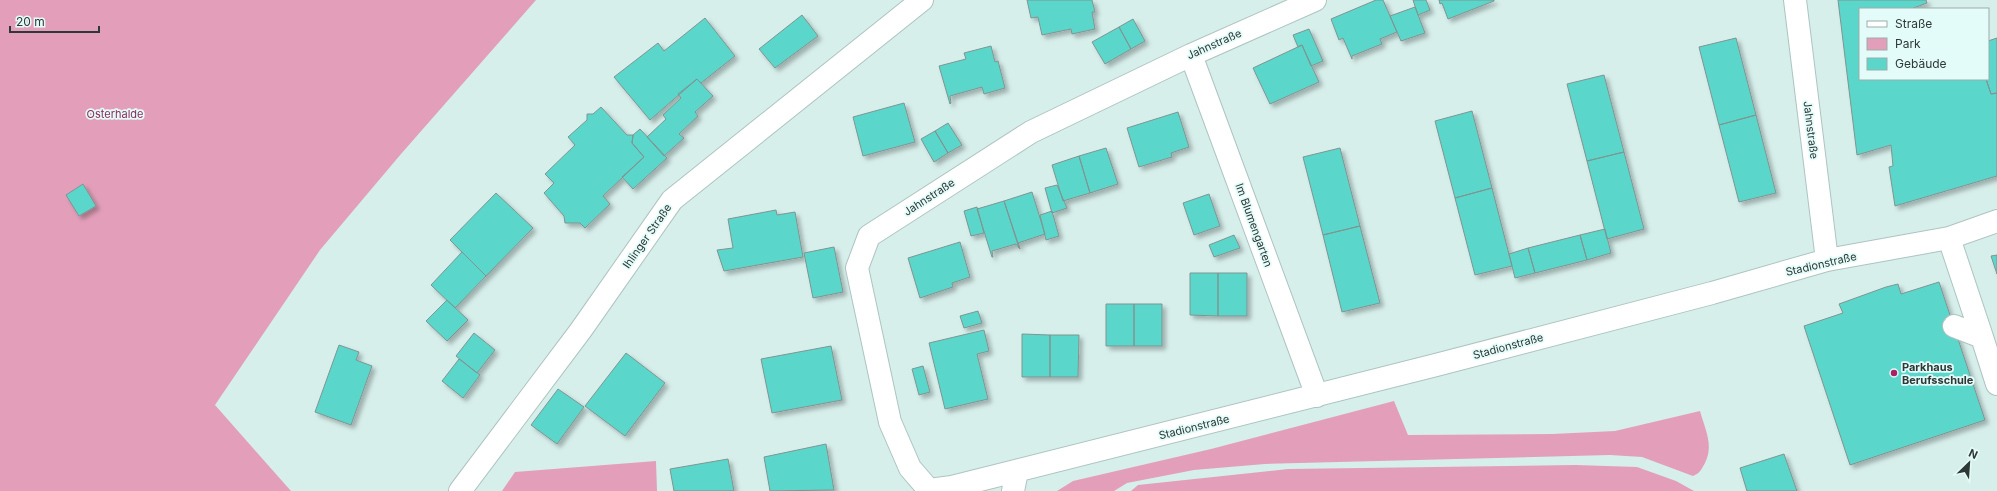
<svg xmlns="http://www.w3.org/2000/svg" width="1997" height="491" font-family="Inter,sans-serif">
<defs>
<filter id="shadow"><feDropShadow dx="3.5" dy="3.5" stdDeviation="2" flood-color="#0004"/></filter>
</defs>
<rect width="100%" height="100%" fill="#d7efeb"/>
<path fill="#e39fb9" d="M0 0H536L401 154 320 250 215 405 291 491H0Z
M1394 401 1408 435 1552 434 1615 431 1700 411C1705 429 1714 445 1705 463 1701 470 1700 473 1693 476L1642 457 1610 455 1265 464 1194 470 1127 483 1114 491H1057L1073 481 1211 449Z
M656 461 657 491H502L515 472Z
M1576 465 1637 467 1676 481 1694 491H1131L1138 485 1288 469Z"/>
<path fill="#5ad6ca" stroke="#7f9592" filter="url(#shadow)" d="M1027 0H1092L1095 12H1092L1095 29 1072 34 1071 29 1042 35 1038 17 1031 18Z
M1376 0H1383L1397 32 1380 39 1382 44 1352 56V59L1343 38 1339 40 1331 19Z
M1413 0H1426L1430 10 1418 15Z
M1439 0H1494V1L1448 19 1442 3 1440 4Z
M1838 0H1926L1927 3 1911 9H1860V79H1986L1991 94 1997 93V176L1895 206 1889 167 1893 166 1891 145 1857 155Z
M1415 7 1425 33 1401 41 1390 16Z
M802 15 818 36 775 68 759 49Z
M705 18 735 56 701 83 697 79 650 120 614 77 658 43 664 51Z
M1133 19 1145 41 1131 49 1119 27Z
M1119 27 1131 49 1105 64 1092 42Z
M1309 29 1323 61 1311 66 1302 45 1298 47 1293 35Z
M1736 38 1756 115 1719 125 1699 47Z
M1997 38V93L1991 94 1986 79H1988V41Z
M1302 45 1319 82 1270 104 1253 68Z
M991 46 995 62 998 61 1005 88 984 94 982 87 950 96 951 103 950 104 939 66 966 59 964 53Z
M1604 75 1624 152 1587 161 1567 84Z
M697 79 713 96 695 112 698 116 679 134 684 138 664 156 647 137 666 119 663 115 681 98 678 94Z
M904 103 915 142 863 156 853 117Z
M601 107 627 135H633L632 143 644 157 603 196 610 204 585 228 580 223H565L564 216 544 193 554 183 545 174 575 145 568 137 587 120V114H593Z
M1472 111 1492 188 1455 198 1435 121Z
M1178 112 1189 147 1171 153 1172 157 1139 167 1127 128Z
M1756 115 1776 193 1739 202 1719 125Z
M948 123 962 145 948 153 935 131Z
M640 129 667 158 633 189 622 177 644 157 632 143 633 135Z
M935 131 948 153 934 162 921 139Z
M1106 148 1118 184 1090 193 1079 156Z
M1340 148 1360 226 1323 235 1303 157Z
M1624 152 1644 229 1607 239 1587 161Z
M1079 156 1090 193 1063 201 1052 165Z
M83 184 96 206 79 216 66 195Z
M1057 185 1067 208 1052 213 1045 188Z
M1492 188 1512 266 1475 275 1455 198Z
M1032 192 1045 234 1018 243 1020 249 1004 201Z
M496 193 533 228 486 276 450 240Z
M1209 194 1220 226 1194 235 1183 203Z
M1004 201 1019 248 1016 244 992 251 993 257H992L977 209Z
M977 207 984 233 971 236 964 211Z
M776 210 777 215 795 212 803 257 724 271 717 250 733 248 728 219Z
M1052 211 1059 236 1046 240 1040 215Z
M1360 226 1380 303 1342 312 1323 235Z
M1605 229 1611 253 1587 260 1580 235Z
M1234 235 1240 248 1214 257 1209 245Z
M1580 235 1587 260 1535 273 1528 248Z
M960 242 970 277 952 283 953 287 920 298 908 258Z
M834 247 843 292 813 298 804 253Z
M1528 248 1535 273 1515 278 1509 254Z
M462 252 486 276 455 308 431 285Z
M1997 255V274L1991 256Z
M1190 273H1218V316L1190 315Z
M1218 273H1247V316H1218Z
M1939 282 1985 420 1850 465 1804 326 1843 313 1839 304 1886 287 1898 284 1901 294Z
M447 300 468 320 447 341 426 321Z
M1106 304H1134V346H1106Z
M1134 304H1162V346H1134Z
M978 311 982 323 964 328 960 316Z
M984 330 989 351 977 354 988 399 945 409 929 343Z
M474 333 495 350 477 373 456 356Z
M1022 334 1050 335V377H1022Z
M1050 335H1079L1078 377H1050Z
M339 345 359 352 356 360 372 366 351 425 315 412Z
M831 346 842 400 772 413 761 359Z
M626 353 665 383 625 436 585 406Z
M459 359 480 375 463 398 442 381Z
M923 366 930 392 919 395 912 369Z
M558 389 584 407 557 444 531 425Z
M826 444 834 490 770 491 764 457Z
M1784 454 1797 491H1747L1740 468Z
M728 459 734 491H674L670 469Z"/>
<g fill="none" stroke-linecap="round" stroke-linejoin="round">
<defs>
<path id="minor" d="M1315 0 1191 55 1031 132 869 236 857 268 890 422 910 468 929 490 952 487 1436 365 1712 293 1827 260 1949 238 1997 221
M1795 0 1827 260
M1191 55 1317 396
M1949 238 1982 337 1954 326
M1982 337 1997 384
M460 491 581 330 672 200 922 0
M1013 491 1017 471"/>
</defs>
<use href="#minor" stroke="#adc4c1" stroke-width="24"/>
<use href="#minor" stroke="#fff" stroke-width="22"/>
</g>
<circle fill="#a92167" stroke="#e4fcf9" stroke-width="1.5" cx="1894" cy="373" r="4"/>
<g text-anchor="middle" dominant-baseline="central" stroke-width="3.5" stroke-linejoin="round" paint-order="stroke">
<g font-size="11" fill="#2e3836" stroke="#e4fcf9">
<text transform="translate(1214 44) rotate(-24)">Jahnstraße</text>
<text transform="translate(1811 130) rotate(83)">Jahnstraße</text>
<text transform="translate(929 197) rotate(-33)">Jahnstraße</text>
<text transform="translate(1254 225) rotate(70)">Im Blumengarten</text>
<text transform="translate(647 236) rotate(-55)">Ihlinger Straße</text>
<text transform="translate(1821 264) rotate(-13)">Stadionstraße</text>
<text transform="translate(1508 346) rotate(-15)">Stadionstraße</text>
<text transform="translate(1194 427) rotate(-14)">Stadionstraße</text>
</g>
<g font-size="11" fill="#8e2a5a" stroke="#e4fcf9">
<text x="115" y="114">Osterhalde</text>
</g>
<g font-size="11" font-weight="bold" fill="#2e3836" stroke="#e4fcf9" text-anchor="start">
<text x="1902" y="367">Parkhaus<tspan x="1902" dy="13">Berufsschule</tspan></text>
</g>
</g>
<rect x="1859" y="8" width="130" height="72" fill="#e4fcf9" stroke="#9baeab"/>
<rect x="1867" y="21" width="20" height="6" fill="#ffffff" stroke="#9baeab"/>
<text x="1895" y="28" font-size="12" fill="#2e3836">Straße</text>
<rect x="1867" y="38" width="20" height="12" fill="#e39fb9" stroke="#9baeab"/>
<text x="1895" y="48" font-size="12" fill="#2e3836">Park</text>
<rect x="1867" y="58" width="20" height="12" fill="#5ad6ca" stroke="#9baeab"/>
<text x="1895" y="68" font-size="12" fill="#2e3836">Gebäude</text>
<g transform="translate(1969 463) rotate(25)" stroke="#e4fcf9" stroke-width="3" paint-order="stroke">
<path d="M0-3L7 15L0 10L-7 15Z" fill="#2e3836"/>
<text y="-6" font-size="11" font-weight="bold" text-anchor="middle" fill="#2e3836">N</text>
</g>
<path d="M10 26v6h89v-6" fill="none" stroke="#2e3836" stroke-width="2"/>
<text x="16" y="26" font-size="12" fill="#2e3836" stroke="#e4fcf9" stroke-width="3" paint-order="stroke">20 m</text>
</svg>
